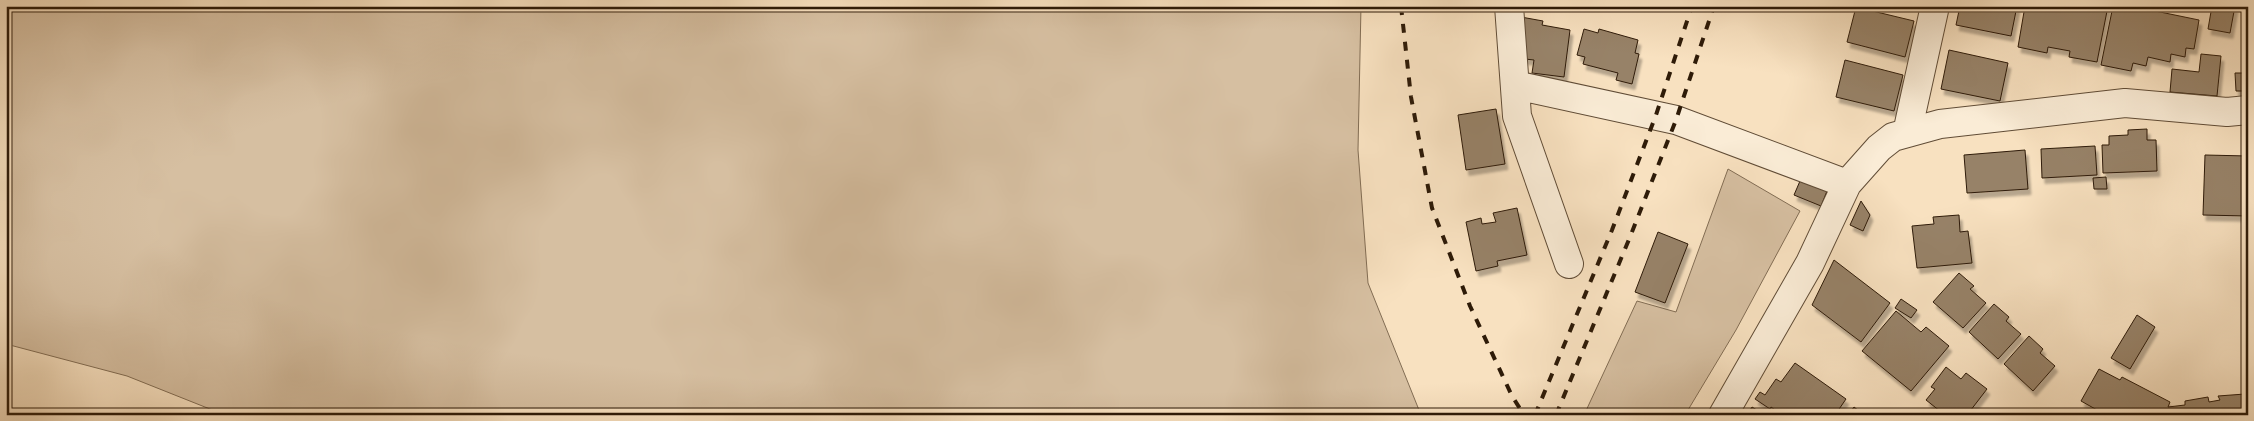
<svg xmlns="http://www.w3.org/2000/svg" width="2254" height="421" font-family="'IM FELL Double Pica',serif">
<defs>
<filter id="shadow"><feDropShadow dx="3" dy="5.5" stdDeviation="1" flood-color="#0004"/></filter>
</defs>
<rect width="100%" height="100%" fill="#f8e1c0"/>
<filter id="stains"><feTurbulence type="fractalNoise" baseFrequency=".004" numOctaves="4"/><feColorMatrix values="0 0 0 0 .2 0 0 0 0 .09 0 0 0 0 .02 0 0 0 .5 -.17"/></filter>
<radialGradient id="worn" r=".72"><stop offset=".6" stop-color="#630" stop-opacity="0"/><stop offset="1" stop-color="#630" stop-opacity=".3"/></radialGradient>
<path fill="#d6bfa1" stroke="#826d54" d="M6 6H1361L1358 150 1368 283 1421 415H225L127 376 6 344Z
M1728 169 1800 211 1736 330 1685 415H1584L1637 301 1676 312Z"/>
<path fill="#978268" stroke="#2e1b08" filter="url(#shadow)" d="M1960 6H2017L2011 36 1956 25Z
M2025 6H2108L2097 62 2069 57 2070 51 2048 47 2047 53 2018 47Z
M2113 6H2131L2199 20 2194 49 2186 48 2185 57 2171 54 2170 62 2148 57 2146 66 2133 63 2131 71 2101 65Z
M2212 6H2235L2230 33 2208 29Z
M1856 7 1914 21 1905 57 1847 42Z
M1521 17 1543 21 1542 25 1570 30 1564 77 1532 73 1534 60 1516 58Z
M1584 29 1598 33 1599 29 1638 40 1635 53 1639 54 1632 84 1616 80 1618 73 1583 64 1585 57 1577 55Z
M2243 48H2248V91H2236L2235 73H2244Z
M1949 50 2008 63 2000 101 1941 89Z
M2201 54 2221 56 2217 96 2170 92 2172 69 2199 72Z
M1845 60 1903 75 1894 111 1836 97Z
M1496 109 1505 164 1466 170 1458 115Z
M2147 129V140H2156L2157 171 2103 173 2102 145H2109V136L2128 135V130Z
M2095 146 2097 175 2042 178 2041 149Z
M2025 150 2028 189 1967 193 1964 155Z
M2205 155 2248 156V216L2203 215Z
M2106 177 2107 189H2094L2093 178Z
M1800 181 1827 191 1821 206 1794 195Z
M1861 201 1870 215 1863 231 1850 225Z
M1517 208 1527 255 1497 261 1498 266 1476 271 1466 222 1481 218 1482 224 1496 222 1493 213Z
M1959 215 1960 232 1968 231 1972 263 1917 268 1912 226 1934 224 1933 217Z
M1658 232 1688 244 1665 303 1635 292Z
M1834 260 1890 303 1861 342 1812 305Z
M1959 273 1974 286 1970 289 1986 303 1963 328 1933 302Z
M1901 299 1917 310 1911 318 1895 308Z
M1994 304 2009 317 2006 321 2021 334 1998 359 1969 332Z
M1896 311 1921 332 1926 327 1949 346 1911 391 1862 351Z
M2137 315 2155 327 2130 369 2111 358Z
M2029 336 2043 349 2040 353 2055 366 2033 391 2004 364Z
M1795 363 1846 399 1835 415H1782L1771 407 1770 409 1755 399 1760 392 1765 395 1776 379 1781 382Z
M1946 367 1961 379 1966 373 1987 389 1967 415H1945L1926 400 1935 389 1931 387Z
M2099 369 2120 380 2122 377 2170 402 2168 407 2185 405V401L2208 397 2209 402 2220 400 2218 396 2245 394V397H2248V415H2106L2081 401Z
M1752 407 1765 415H1747Z
M1854 407 1864 415H1848Z"/>
<g fill="none" stroke-linecap="round" stroke-linejoin="round">
<defs>
<path id="street" d="M1509 6 1517 116 1569 264
M1515 85 1676 120 1847 184
M1907 133 1935 6
M1723 415 1810 263 1847 184 1879 148 1893 137 1940 124 2125 103 2227 112 2248 110"/>
</defs>
<use href="#street" stroke="#604c36" stroke-width="30"/>
<use href="#street" stroke="#faecd6" stroke-width="28"/>
<path stroke="#2e1b08" stroke-width="4" stroke-dasharray="9 9" stroke-linecap="butt" d="M1401 6 1411 97 1432 208 1470 306 1512 396 1524 415
M1535 415 1612 230 1656 115 1692 6
M1556 415 1630 237 1676 120 1714 6"/>
</g>
<rect width="2254" height="421" fill="none" stroke="#f8e1c0" stroke-width="25"/>
<rect x="8" y="8" width="2239" height="406" fill="none" stroke="#2e1b08" stroke-width="2.5"/>
<rect x="12" y="12" width="2229" height="396" fill="none" stroke="#2e1b08"/>
<rect width="100%" height="100%" filter="url(#stains)"/>
<rect width="100%" height="100%" fill="url(#worn)"/>
</svg>
